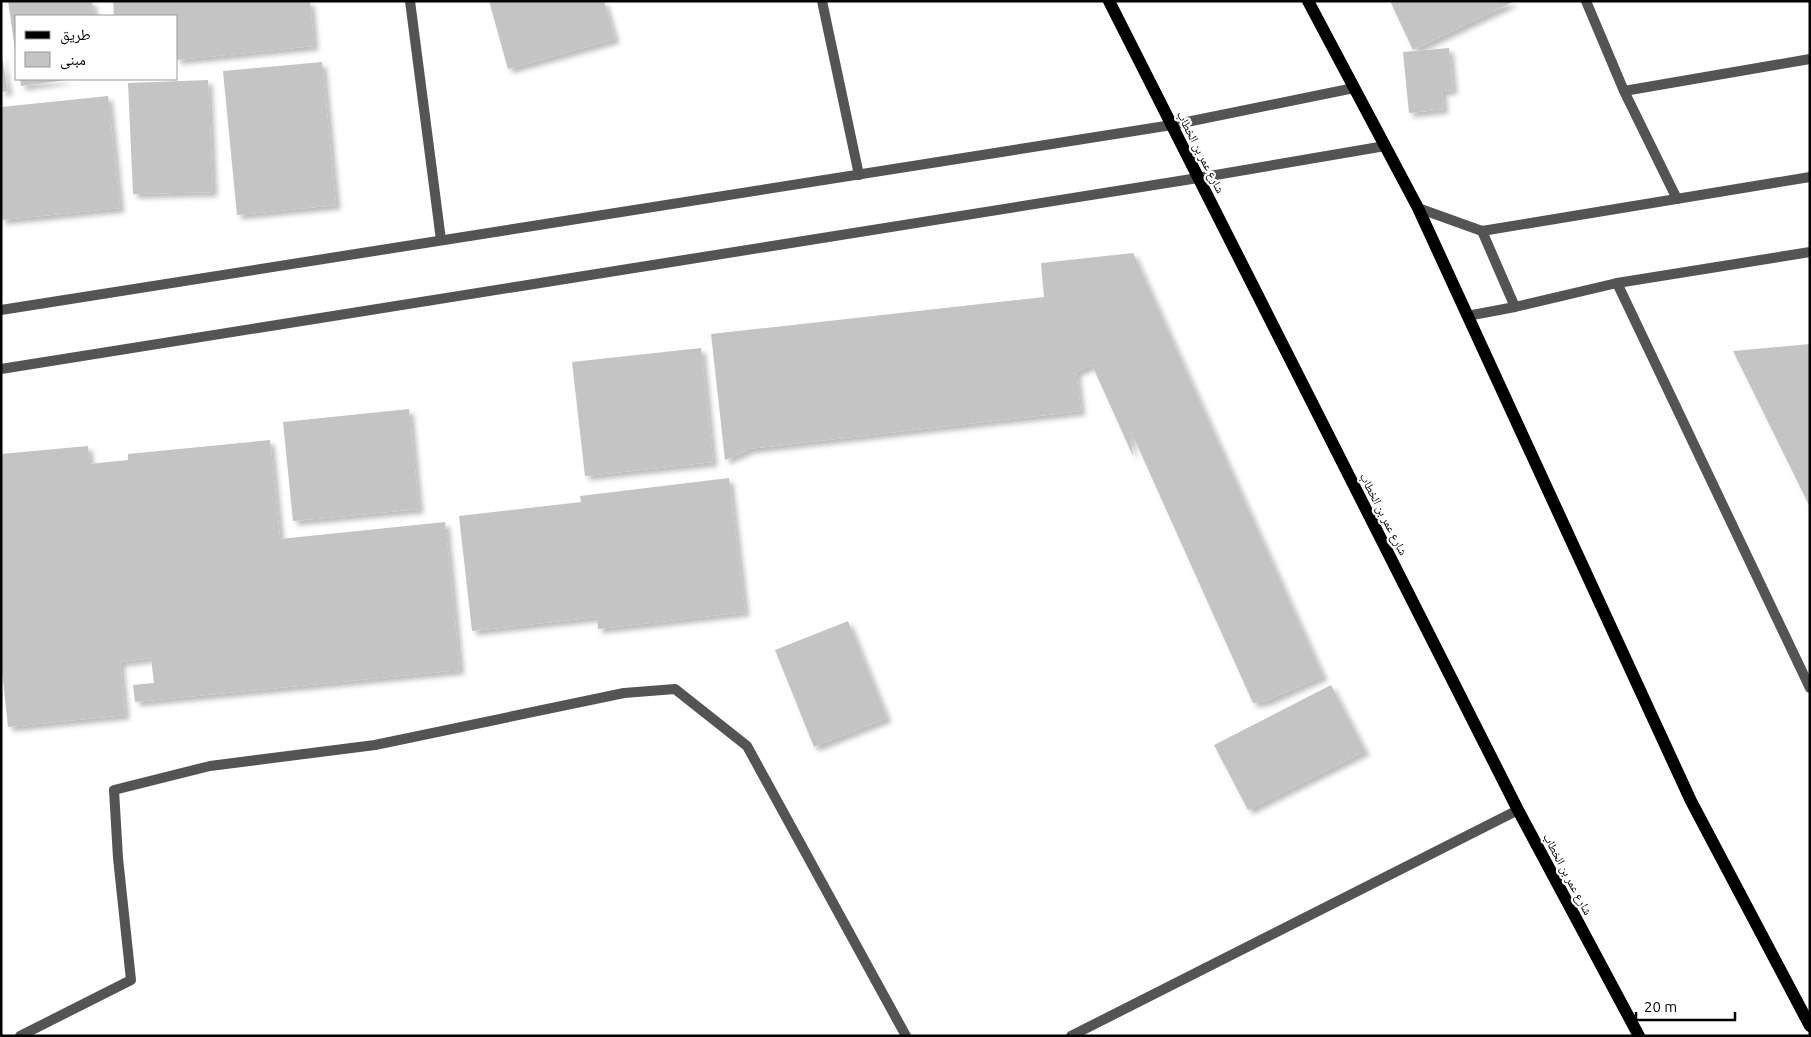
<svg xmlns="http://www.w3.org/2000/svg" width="1811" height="1037" font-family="Ubuntu,'Noto Naskh Arabic',sans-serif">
<defs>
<filter id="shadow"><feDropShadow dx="4.5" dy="4.5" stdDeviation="2.5" flood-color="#0004"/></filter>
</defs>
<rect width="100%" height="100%" fill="#fff"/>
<path fill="#c4c4c4" filter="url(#shadow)" d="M8 1H92L94 16H16L15 49Z
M113 1H310L314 46 176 60V16H114Z
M489 1H604L615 39 508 69Z
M1390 1H1515L1413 50Z
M1449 48 1453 90 1442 91 1444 109 1409 113 1403 52Z
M1 52 8 91 1 92Z
M322 62 336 205 237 215 223 71Z
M20 79H66V80L21 86Z
M208 80 213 192 133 194 128 83Z
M108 96 120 208 1 220V107Z
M1133 253 1323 676 1266 701 1253 703 1130 429 1133 456 1092 365 1076 372 1081 411 748 449V450L725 460 711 334 1044 297 1041 263Z
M1810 344V507L1733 351Z
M701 348 713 462 585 476 572 362Z
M409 409 419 509 293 521 283 422Z
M270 440 280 539 445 522 460 670 135 702 133 685 154 683 151 658 120 662 125 715 8 727 1 660V454L88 446 90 464 128 460V454Z
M729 478 745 612 598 629 597 617 472 631 459 516 581 502 580 496Z
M848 621 887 718 814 747 775 650Z
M1331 685 1365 751 1248 810 1214 745Z"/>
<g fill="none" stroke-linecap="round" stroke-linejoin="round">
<path stroke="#545454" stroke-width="10" d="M1586 1 1624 91 1677 199
M1624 91 1810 59"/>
<path stroke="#545454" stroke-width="10" d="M410 1 441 240
M822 1 859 175
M1482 231 1515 307
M1617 283 1810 688
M20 1036 131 980 118 858 114 790 210 766 375 745 624 693 675 689 747 746 906 1036"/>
<path stroke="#545454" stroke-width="10" d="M1418 208 1482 231 1810 177
M1 310 1172 125 1354 88
M1467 316 1515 307 1617 283 1810 252
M1 369 1198 178 1385 146
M1071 1036 1518 810"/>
<path stroke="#000" stroke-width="12" d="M1109 1 1518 810 1639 1036
M1308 1 1418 208 1691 801 1810 1026"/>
</g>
<g text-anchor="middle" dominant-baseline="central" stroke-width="4.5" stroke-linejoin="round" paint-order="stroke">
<g font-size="12" fill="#000" stroke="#fff">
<text transform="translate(1201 152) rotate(63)">شارع عمر بن الخطاب</text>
<text transform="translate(1384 514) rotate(63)">شارع عمر بن الخطاب</text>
<text transform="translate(1568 874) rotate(62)">شارع عمر بن الخطاب</text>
</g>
</g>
<rect width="1811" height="1037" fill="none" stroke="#000000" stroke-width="5"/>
<rect x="15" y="15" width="162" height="65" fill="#ffffff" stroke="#999999"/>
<rect x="25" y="31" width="25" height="8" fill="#000000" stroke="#999999"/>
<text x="60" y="40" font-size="15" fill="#000000">طريق</text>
<rect x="25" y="52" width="25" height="15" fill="#c4c4c4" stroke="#999999"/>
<text x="60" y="65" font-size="15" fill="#000000">مبنى</text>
<path d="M1636 1012v8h99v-8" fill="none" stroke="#000000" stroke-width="2.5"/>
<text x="1644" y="1012" font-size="15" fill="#000000" stroke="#ffffff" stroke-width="4" paint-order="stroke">20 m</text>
</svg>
